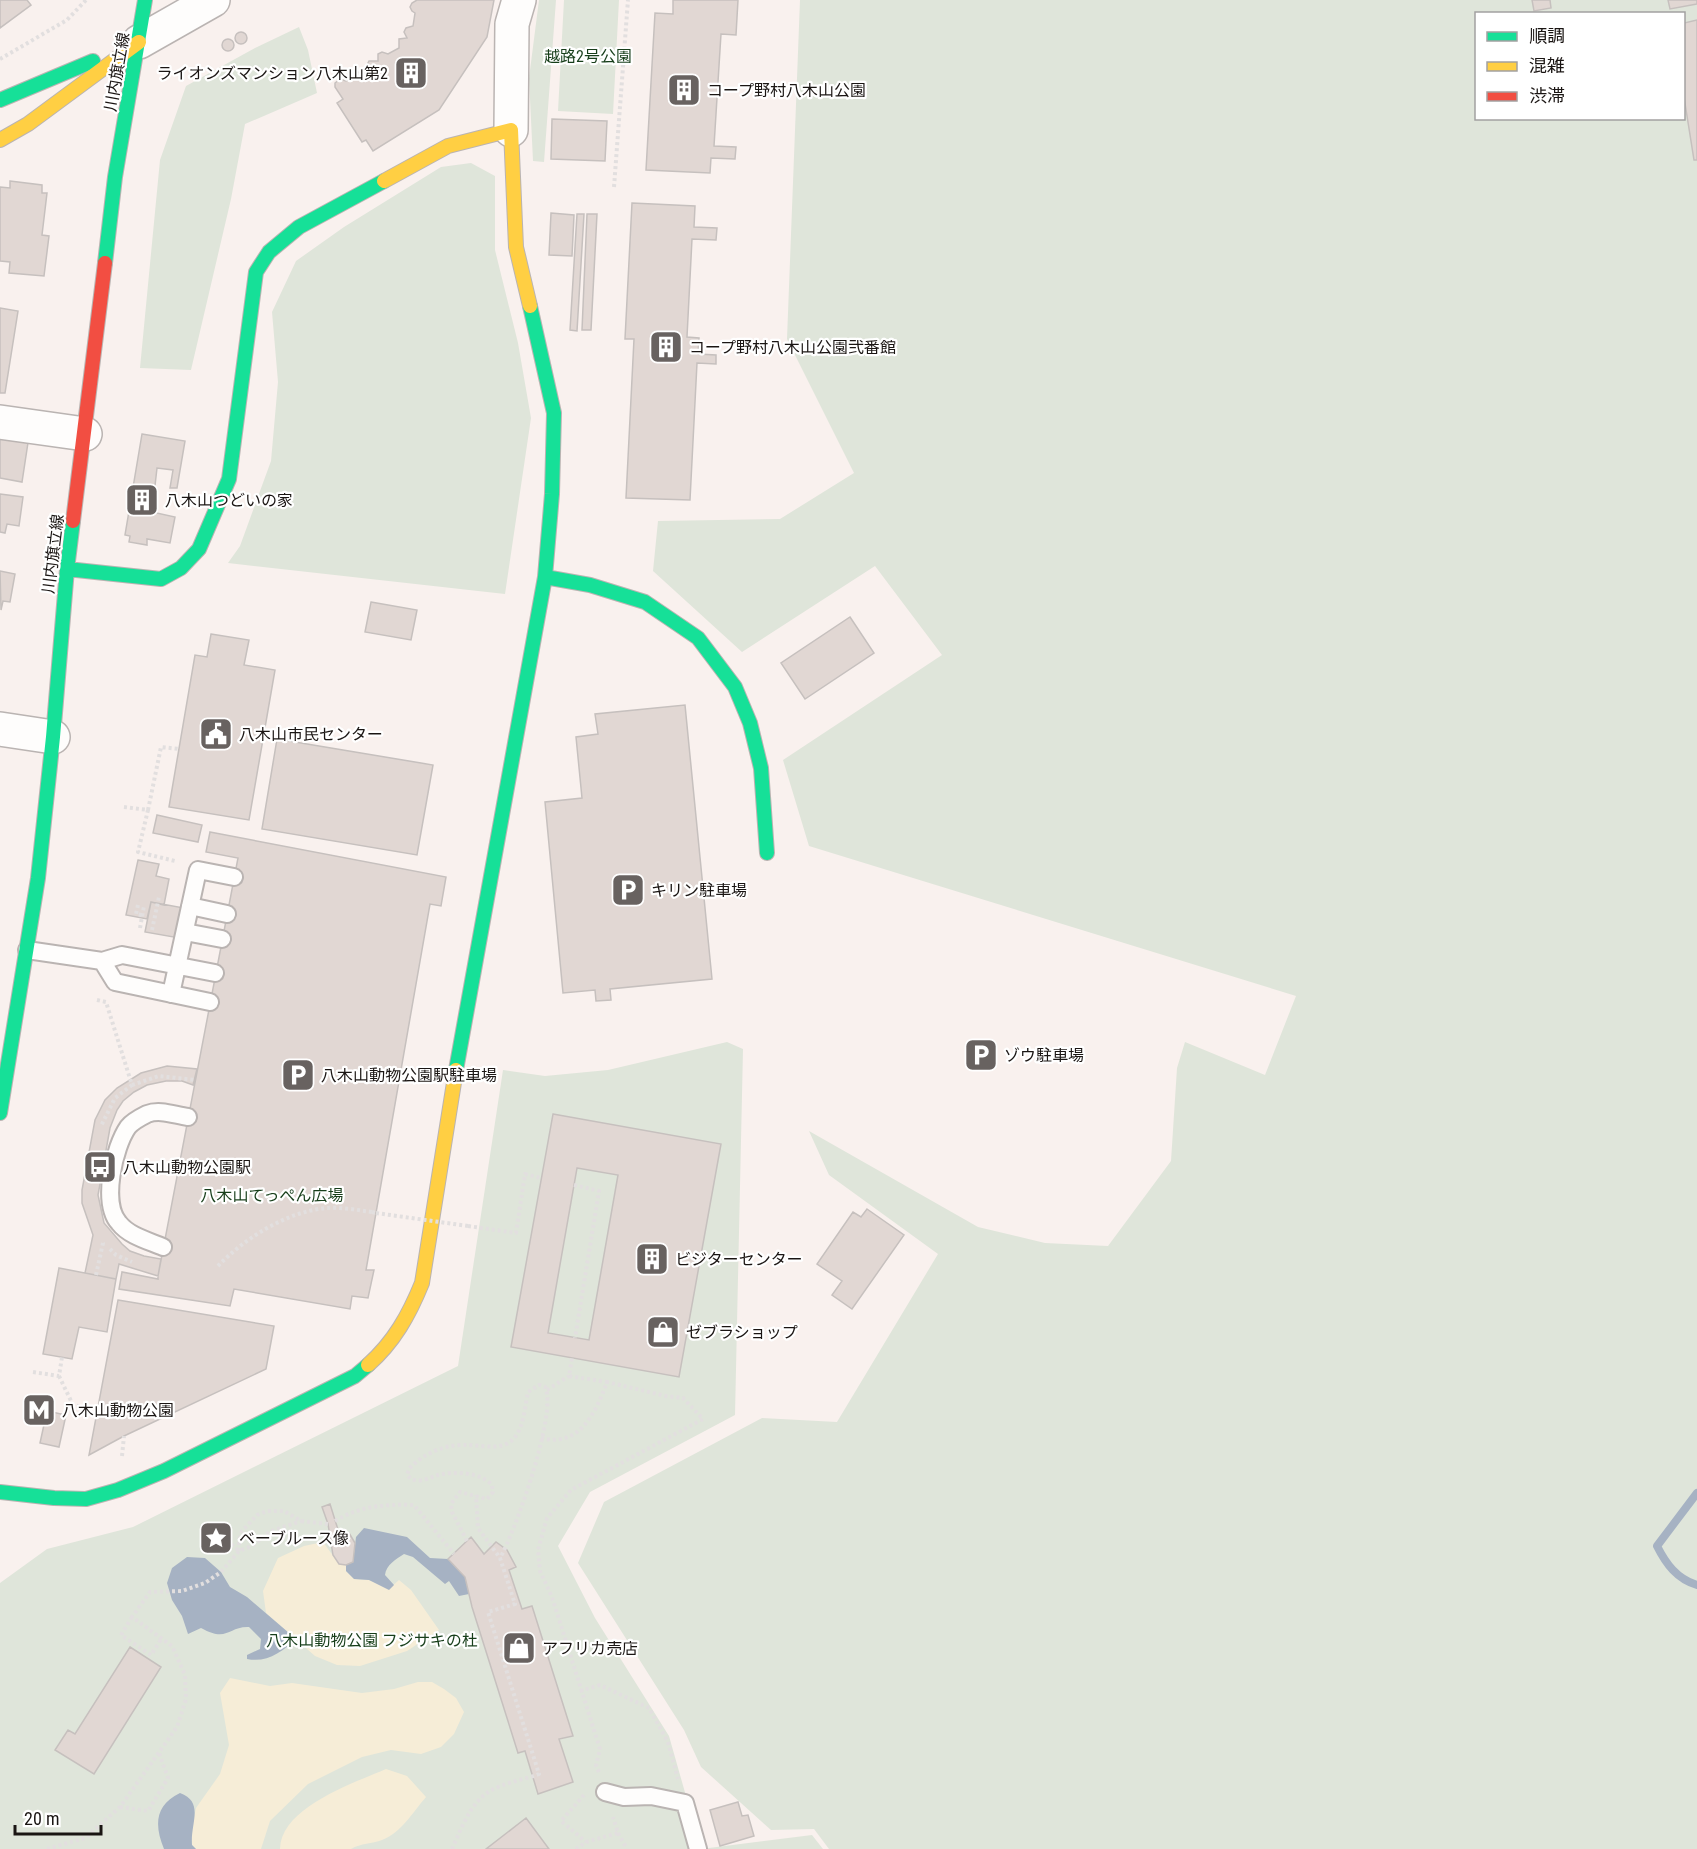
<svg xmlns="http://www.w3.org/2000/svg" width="1697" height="1849" font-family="'Roboto Condensed','Noto Sans JP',sans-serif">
<rect width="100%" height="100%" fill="#f9f1ee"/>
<path fill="#dfe5da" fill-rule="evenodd" d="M539 0H556L544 162 533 161 529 78Z
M564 0H619L613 114 558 111Z
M800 0H1697V1849H829L814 1829 771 1830 701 1767 684 1730 578 1563 604 1502 762 1418 837 1422 938 1254 829 1175 809 1131 978 1227 1045 1243 1108 1246 1171 1161 1177 1068 1185 1042 1265 1075 1296 996 809 846 783 760 942 655 875 566 742 652 653 571 658 521 780 519 854 473 787 339ZM1476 14H1684V118H1476Z
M299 27 308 50 317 93 245 124 231 199 191 370 140 368 160 160 186 86 255 48Z
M471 163 495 176V250L518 343 531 418 505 594 228 563 240 546 271 461 278 382 272 312 296 261 344 227 441 167Z
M727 1042 743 1049 735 1415 590 1492 558 1546 595 1618 669 1736 701 1849 812 1835 823 1849H0V1583L47 1549 133 1527 458 1366 503 1070 545 1076 608 1070Z"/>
<path fill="#f6edd7" d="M323 1542 339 1564 346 1565V1571L354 1579 369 1580 389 1589 399 1580 411 1590 439 1630 407 1651 360 1666 337 1665 315 1656 266 1613 263 1591 278 1558 304 1546Z
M230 1678 270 1686 292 1683 362 1693 394 1689 418 1682H432L444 1689 456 1698 464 1712 454 1734 441 1747 421 1754 391 1750 362 1757 308 1784 270 1821 261 1849H196L192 1845 191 1832 196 1808 220 1774 229 1745 220 1693Z
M386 1769 407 1776 426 1797C413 1812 401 1833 382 1840 372 1844 361 1843 351 1849H280C281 1807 354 1783 386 1769Z"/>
<path fill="#a6b2c3" d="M364 1528 407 1537 430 1558 448 1559 465 1577 469 1594 459 1596 449 1581 445 1584 413 1557 404 1554C396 1559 386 1565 385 1575L394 1585 389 1590 369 1580 354 1579 346 1571V1565L353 1562 356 1537Z
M187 1557 205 1558 221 1572 230 1587 247 1597 296 1639C282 1652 267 1663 247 1659V1655L260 1649 261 1639 249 1627C228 1626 228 1643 201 1628L188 1634 182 1616 172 1600 167 1583 172 1568Z
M180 1793C205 1802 190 1824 192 1845L196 1849H164C154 1825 155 1805 180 1793Z"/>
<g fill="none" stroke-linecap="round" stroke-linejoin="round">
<path stroke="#a6b2c3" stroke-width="8" d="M1697 1493 1657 1546C1666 1564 1677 1579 1697 1585"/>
</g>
<path fill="#e1d7d3" stroke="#c6c0be" stroke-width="1.5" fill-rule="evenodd" d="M0 0H27L31 5 0 28Z
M417 0H494L487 37 439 110 373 151 366 140 362 142 337 103 343 99 335 87V83L340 79 346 81 366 67 369 61H378V54L382 52 388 54 399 48V39L407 38 404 32 406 28 413 26 415 13 412 11 410 7 412 3Z
M673 0H738L736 35 721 34 714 146 736 147 735 159 711 158 710 173 646 170 655 13 673 14Z
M1532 0H1550L1551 8 1534 11Z
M1668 0H1697V4L1670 9Z
M1697 20V160H1694L1684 97V23Z
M235 38a6 6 0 1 1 12 0a6 6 0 1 1-12 0Z
M222 45a6 6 0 1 1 12 0a6 6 0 1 1-12 0Z
M552 119 607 121 605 161 551 159Z
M10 181 42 185V193H47L42 235 49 236 44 276 9 273 10 262 0 261V187L10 188Z
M632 203 695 206 694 227 717 228 716 240 692 239 687 337 699 338 698 354 716 355V364L697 363 690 500 626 498 634 339H625Z
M551 213 574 215 572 256 549 255Z
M577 214H584L577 331 570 330Z
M587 214H597L591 330H582Z
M0 308 18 311 5 393H0Z
M0 433 29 436 22 482 0 478Z
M142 434 185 441 177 488H170L173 470 157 468 152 512 175 517 170 543 147 539V545L129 542 130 536 125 535Z
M0 494 23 497 19 526 7 524 5 533 0 532Z
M0 571 15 574 10 602 3 601 1 610Z
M371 602 417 610 411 640 365 632Z
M850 617 874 653 805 699 781 663Z
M211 634 249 640 244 665 275 670 249 820 169 807 195 655 207 657Z
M685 705 712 979 610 989 611 1000 596 1001 595 990 563 993 545 802 582 798 576 737 598 734 595 714Z
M277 739 433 765 417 855 262 829Z
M157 815 202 825 198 842 153 833Z
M210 832 446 877 441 906 430 904 366 1270H374L368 1298 352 1296 350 1309 234 1289 230 1306 119 1289 122 1272 158 1279V1276L238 858 206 852Z
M138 860 159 864 156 876 169 879 164 905 151 902 147 919 126 915Z
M151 902 184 908 179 938 145 932Z
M167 1066 197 1069 193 1085 182 1081H166L147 1085 134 1092 123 1101 117 1110 110 1128 98 1195 104 1223 122 1244 130 1251 144 1256 161 1259 158 1276 119 1264 116 1279 85 1273 93 1235 82 1203V1190L95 1120 105 1100 117 1088 141 1073Z
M553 1114 721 1144 679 1377 511 1347ZM577 1168 618 1175 589 1340 548 1333Z
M867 1209 904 1235 852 1309 832 1295 842 1281 817 1264 853 1212 861 1217Z
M59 1268 116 1279 107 1332 79 1327 72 1359 43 1354Z
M118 1300 274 1326 266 1369 124 1436 89 1455Z
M47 1411 66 1415 59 1447 40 1443Z
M330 1504 340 1536 349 1533 355 1543 353 1562 346 1565 339 1564 333 1555 328 1524 322 1507Z
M471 1537 484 1554 496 1542 507 1550 516 1567 509 1570 522 1609 532 1606 573 1736 559 1739 573 1782 538 1794 525 1751 518 1753 472 1607 465 1577 448 1559Z
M130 1647 161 1667 94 1774 55 1750 68 1730 75 1734Z
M738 1802 742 1816 748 1815 754 1836 720 1846 710 1810Z
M526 1818 549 1849H486Z"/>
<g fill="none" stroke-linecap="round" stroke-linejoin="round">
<defs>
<path id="lane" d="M190 906 227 914
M185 932 222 939
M27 950 102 961 122 955 215 973
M102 961 115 982 210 1002
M171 994 198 870 234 877
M163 1247C149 1241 129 1236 119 1223 101 1203 114 1147 128 1127 132 1122 141 1117 147 1114 160 1109 174 1115 188 1117
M605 1792 624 1797 651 1796 685 1803 698 1849"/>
<path id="street" d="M139 42 213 0
M511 130 512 24 519 0
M0 422 85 434
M0 729 53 737"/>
<path id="fast" d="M0 100 93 61
M105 263 115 177 145 0
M67 569 161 579 181 568 199 549 229 479 256 272 269 252 299 227 384 181
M545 577 590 585 645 602 698 638 735 687 750 723 761 768 767 853
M456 1070 545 577 552 494 554 413 530 306
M0 1113 38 878 53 737 67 569 73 521
M0 1492 54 1498 86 1499 118 1490 164 1471 355 1376 368 1365"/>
<path id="slow" d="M0 140 28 124 139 42
M384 181 448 146 511 130 516 247 530 306
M368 1365C394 1342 409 1315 422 1283L456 1070"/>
<path id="jam" d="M73 521 105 263"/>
</defs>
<use href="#lane" stroke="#bab4b2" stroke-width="20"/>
<use href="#street" stroke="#bab4b2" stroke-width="36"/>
<use href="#fast" stroke="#bab4b2" stroke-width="16"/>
<use href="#slow" stroke="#bab4b2" stroke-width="16"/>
<use href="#jam" stroke="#bab4b2" stroke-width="16"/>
<path stroke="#e2dfdf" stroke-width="4" stroke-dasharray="3 3" stroke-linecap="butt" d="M0 59 67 20 86 0
M614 187 628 0
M124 807 148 810 138 852 175 861
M148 810 161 747 179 749
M138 905 136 914 142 915
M140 928 144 906
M152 930 159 897
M97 1000 106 1002 132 1085 115 1098 101 1126
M132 1085 159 1076 195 1080
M574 1185 599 1191 575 1338
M372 1212 376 1213
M468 1226 516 1233 525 1174 541 1178
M110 1249 116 1255 132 1262
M96 1275 103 1243 102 1240
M33 1372 59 1376 62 1357
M59 1376 73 1405 97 1410
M547 1390 569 1376
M541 1438C580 1448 596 1412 607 1382L569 1376 572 1358
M122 1456 124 1436
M335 1521C360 1506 385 1504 414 1505L454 1554
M218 1536 220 1534 239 1551
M467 1541 452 1512 451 1504 460 1492 487 1499 493 1492 492 1485C481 1472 453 1471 438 1475 431 1477 422 1482 415 1480 412 1480 410 1478 407 1475L409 1469C423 1453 446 1444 467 1445 484 1445 503 1452 515 1437 524 1425 525 1406 528 1392L539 1385 545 1387C558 1412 515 1532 500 1558
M239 1551V1540L242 1531 257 1515 267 1511H284L301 1521 328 1524
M132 1617 121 1635 151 1655 162 1638
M580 1691 600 1685 649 1708 668 1742 678 1779
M599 1772 596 1766 600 1749 552 1597 540 1571 538 1550 547 1518 571 1490 703 1419 683 1398 666 1396 607 1382
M584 1795 561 1821 586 1842
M120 1807 148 1811 168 1778 159 1753
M618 1833 627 1849
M47 1849 85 1838 120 1807 177 1727 186 1699 185 1675 172 1646 132 1617 150 1592 182 1591 205 1583 221 1572 239 1551 252 1546 269 1532 301 1521
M452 1849C463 1825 472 1797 498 1787 512 1781 526 1779 539 1774L488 1612 515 1604 500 1558 478 1528 476 1495
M576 1849 586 1842 618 1833 613 1817"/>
<use href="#lane" stroke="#fefdfc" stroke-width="16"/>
<use href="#street" stroke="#fefdfc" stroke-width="33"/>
<use href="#fast" stroke="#16e098" stroke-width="14"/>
<use href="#slow" stroke="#ffcf43" stroke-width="14"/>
<use href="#jam" stroke="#f24e42" stroke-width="14"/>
<path stroke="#e2dfdf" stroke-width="4" stroke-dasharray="3 3" stroke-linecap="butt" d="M376 1213 468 1226
M218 1266C245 1238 286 1212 326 1208 342 1207 357 1210 372 1212"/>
</g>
<defs>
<symbol id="building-square" viewBox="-11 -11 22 22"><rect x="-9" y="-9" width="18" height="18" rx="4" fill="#686260" stroke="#fff"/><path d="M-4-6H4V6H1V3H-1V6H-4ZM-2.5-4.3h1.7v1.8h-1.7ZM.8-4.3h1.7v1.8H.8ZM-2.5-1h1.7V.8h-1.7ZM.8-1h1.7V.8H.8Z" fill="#fff"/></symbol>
<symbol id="civic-square" viewBox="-11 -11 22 22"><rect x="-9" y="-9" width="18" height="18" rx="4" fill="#686260" stroke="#fff"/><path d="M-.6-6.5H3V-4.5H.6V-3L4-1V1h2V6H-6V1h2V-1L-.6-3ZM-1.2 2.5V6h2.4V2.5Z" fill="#fff"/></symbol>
<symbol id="parking-square" viewBox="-11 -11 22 22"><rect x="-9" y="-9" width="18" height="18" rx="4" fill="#686260" stroke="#fff"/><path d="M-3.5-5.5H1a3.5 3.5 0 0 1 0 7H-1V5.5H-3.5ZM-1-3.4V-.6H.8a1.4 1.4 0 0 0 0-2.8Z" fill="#fff"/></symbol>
<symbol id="bus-square" viewBox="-11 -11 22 22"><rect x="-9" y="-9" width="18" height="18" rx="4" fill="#686260" stroke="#fff"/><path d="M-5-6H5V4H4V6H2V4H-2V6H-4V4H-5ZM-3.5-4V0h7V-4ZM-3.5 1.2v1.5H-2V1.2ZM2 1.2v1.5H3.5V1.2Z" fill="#fff"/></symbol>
<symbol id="shop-square" viewBox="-11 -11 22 22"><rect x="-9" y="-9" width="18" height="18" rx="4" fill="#686260" stroke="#fff"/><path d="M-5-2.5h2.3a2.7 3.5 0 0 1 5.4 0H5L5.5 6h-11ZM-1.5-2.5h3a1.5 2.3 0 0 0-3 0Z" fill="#fff"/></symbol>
<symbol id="metro-square" viewBox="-11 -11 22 22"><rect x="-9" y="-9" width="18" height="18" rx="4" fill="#686260" stroke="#fff"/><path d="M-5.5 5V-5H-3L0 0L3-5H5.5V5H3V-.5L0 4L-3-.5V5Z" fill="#fff"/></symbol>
<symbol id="sight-square" viewBox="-11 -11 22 22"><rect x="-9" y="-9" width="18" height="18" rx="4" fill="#686260" stroke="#fff"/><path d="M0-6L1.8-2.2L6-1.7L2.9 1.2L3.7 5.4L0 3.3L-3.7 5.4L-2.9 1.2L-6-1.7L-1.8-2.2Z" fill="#fff"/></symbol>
</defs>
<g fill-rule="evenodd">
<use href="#building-square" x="392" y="54" width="38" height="38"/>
<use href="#building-square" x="665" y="71" width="38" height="38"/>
<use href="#building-square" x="647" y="328" width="38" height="38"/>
<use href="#building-square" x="123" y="481" width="38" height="38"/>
<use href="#civic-square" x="197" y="715" width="38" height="38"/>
<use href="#parking-square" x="609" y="871" width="38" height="38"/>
<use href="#parking-square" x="962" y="1036" width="38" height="38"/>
<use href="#parking-square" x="279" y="1056" width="38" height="38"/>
<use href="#bus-square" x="81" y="1148" width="38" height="38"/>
<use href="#building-square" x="633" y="1240" width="38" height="38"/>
<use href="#shop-square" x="644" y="1313" width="38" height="38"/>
<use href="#metro-square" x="20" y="1391" width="38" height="38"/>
<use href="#sight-square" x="197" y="1519" width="38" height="38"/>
<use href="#shop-square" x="500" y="1629" width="38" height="38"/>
</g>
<g text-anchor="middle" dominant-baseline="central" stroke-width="4.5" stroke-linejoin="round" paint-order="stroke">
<g font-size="16" fill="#173e1a" stroke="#fff">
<text x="588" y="56">越路2号公園</text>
<text x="272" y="1195">八木山てっぺん広場</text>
<text x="372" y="1640">八木山動物公園 フジサキの杜</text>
</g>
<g font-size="16" fill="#1a1513" stroke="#fff">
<text transform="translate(117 72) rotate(-80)">川内旗立線</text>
<text transform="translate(53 554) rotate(-83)">川内旗立線</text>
</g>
<g font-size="16" fill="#1a1513" stroke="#fff" text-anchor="start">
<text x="388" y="73" text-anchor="end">ライオンズマンション八木山第2</text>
<text x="707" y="90">コープ野村八木山公園</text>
<text x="689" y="347">コープ野村八木山公園弐番館</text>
<text x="165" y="500">八木山つどいの家</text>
<text x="239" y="734">八木山市民センター</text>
<text x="651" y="890">キリン駐車場</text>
<text x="1004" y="1055">ゾウ駐車場</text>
<text x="321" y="1075">八木山動物公園駅駐車場</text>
<text x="123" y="1167">八木山動物公園駅</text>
<text x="675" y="1259">ビジターセンター</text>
<text x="686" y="1332">ゼブラショップ</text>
<text x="62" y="1410">八木山動物公園</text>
<text x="239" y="1538">ベーブルース像</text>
<text x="542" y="1648">アフリカ売店</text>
</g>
</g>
<rect x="1475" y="12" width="210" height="108" fill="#ffffff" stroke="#a3a1a1" stroke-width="1.5"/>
<rect x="1487" y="32" width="30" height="9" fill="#16e098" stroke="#a3a1a1" stroke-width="1.5"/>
<text x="1529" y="42" font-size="18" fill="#1a1513">順調</text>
<rect x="1487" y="62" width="30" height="9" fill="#ffcf43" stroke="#a3a1a1" stroke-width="1.5"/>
<text x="1529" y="72" font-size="18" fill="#1a1513">混雑</text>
<rect x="1487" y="92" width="30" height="9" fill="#f24e42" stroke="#a3a1a1" stroke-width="1.5"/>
<text x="1529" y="102" font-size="18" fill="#1a1513">渋滞</text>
<path d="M15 1825v9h86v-9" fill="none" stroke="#1a1513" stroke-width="3"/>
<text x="24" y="1825" font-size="18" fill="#1a1513" stroke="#ffffff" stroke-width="4.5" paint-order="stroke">20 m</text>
</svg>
